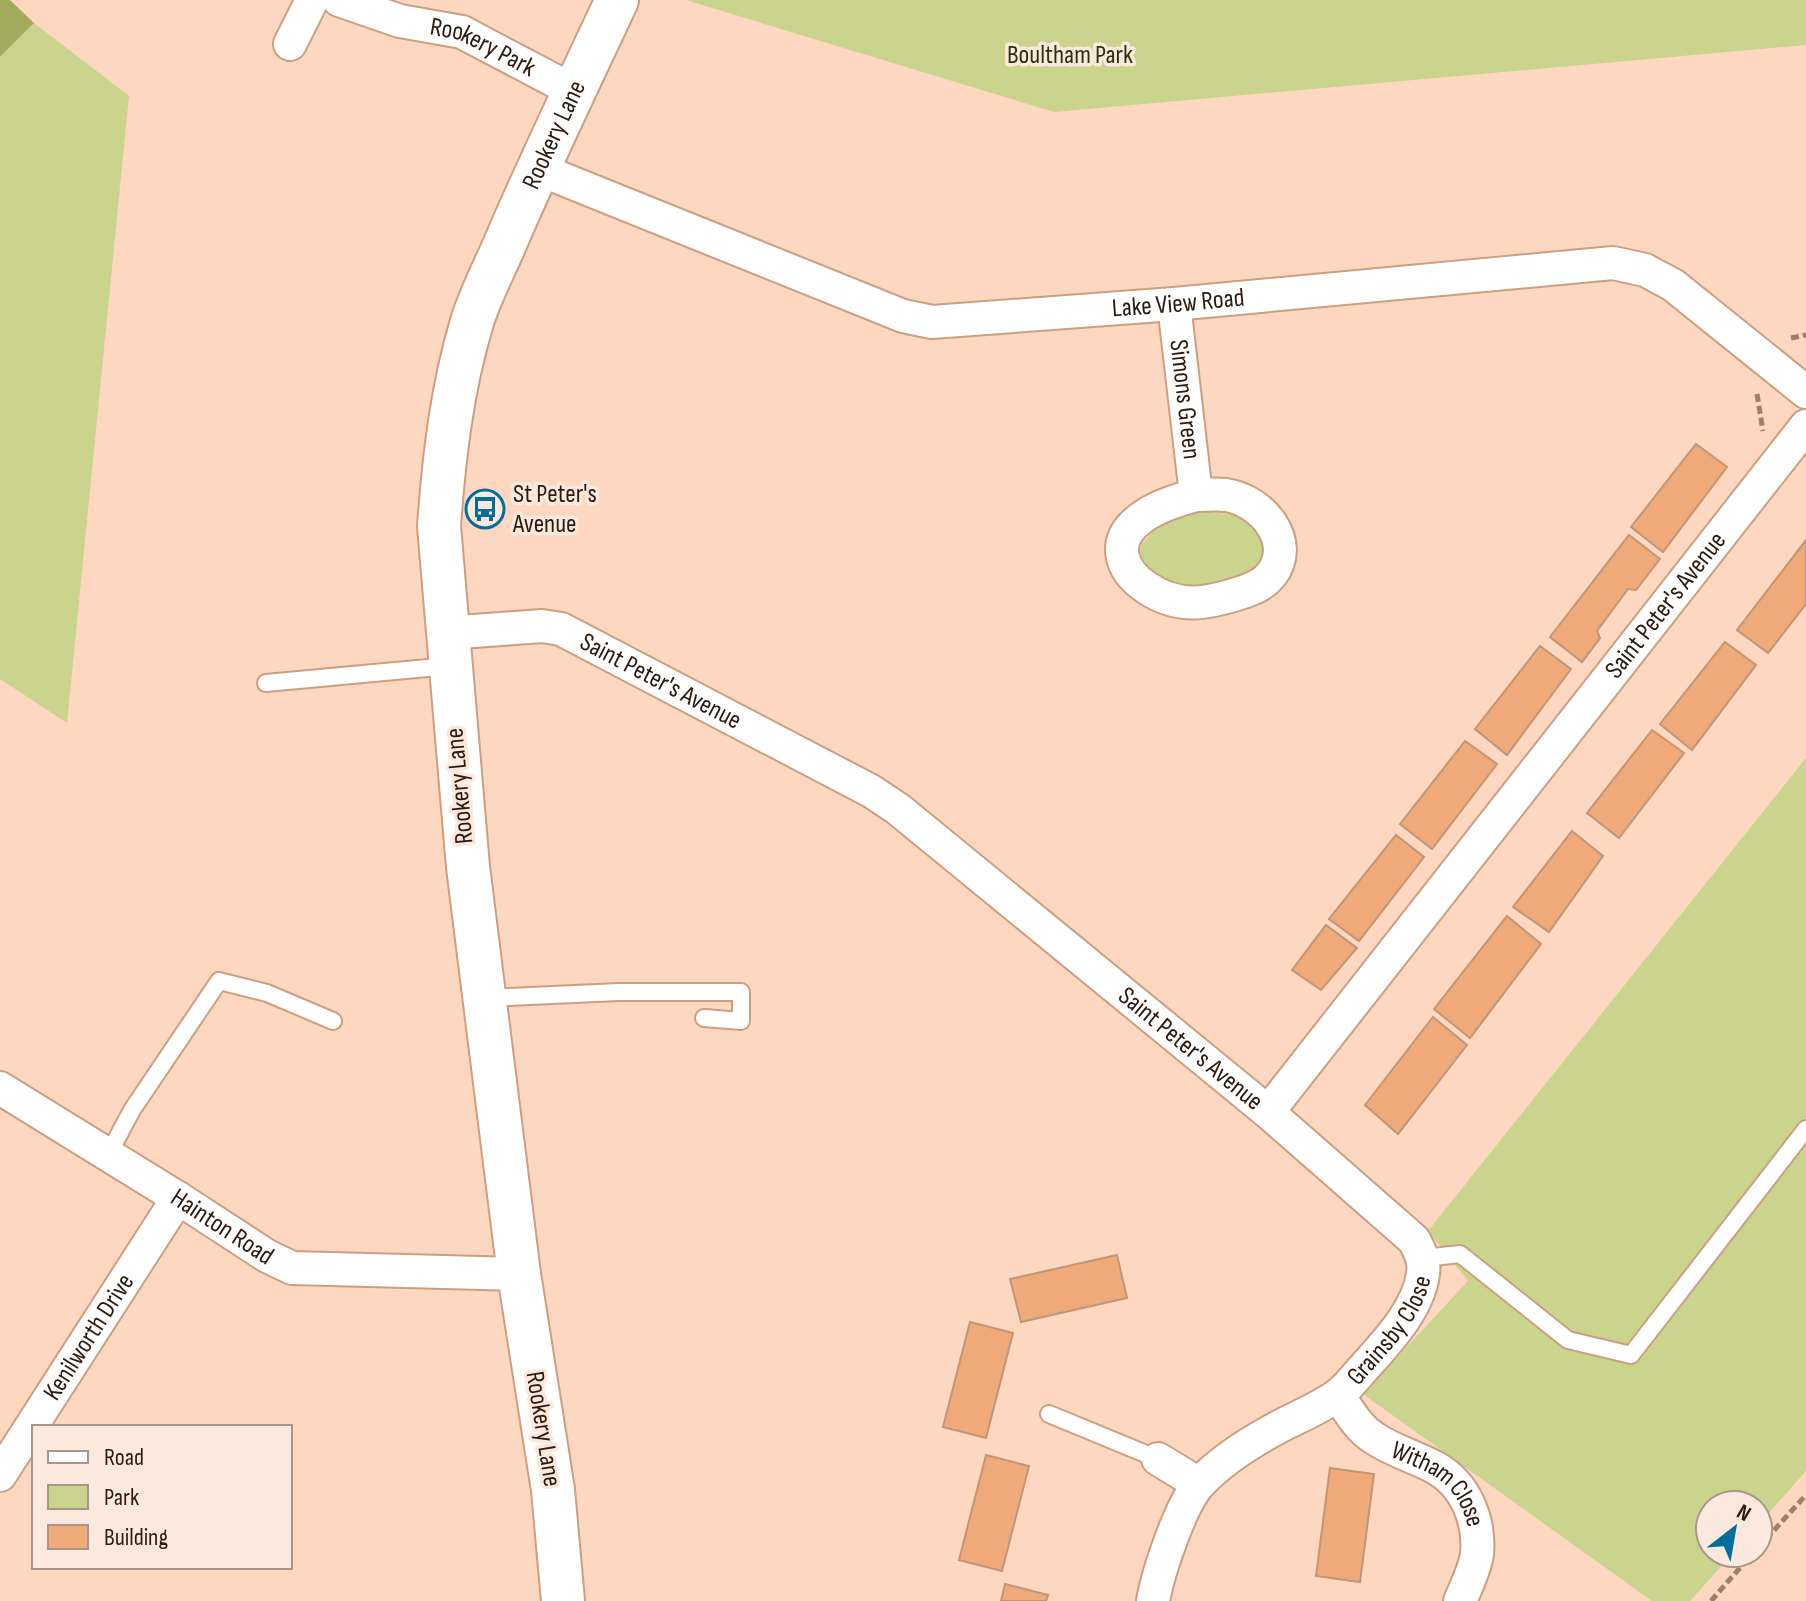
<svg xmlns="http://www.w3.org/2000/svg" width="1806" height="1601" font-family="'Sofia Sans Condensed',sans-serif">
<rect width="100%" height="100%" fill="#fdd7bf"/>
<path fill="#cad48d" d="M686 0H1806V45L1054 112Z
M34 23 129 96 67 723 0 679V57Z
M1190 510 1238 515 1263 528 1266 553 1254 573 1201 586 1162 584 1139 567 1141 545 1158 526Z
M1806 758V1471L1758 1525V1505H1710V1553H1733L1690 1601H1652L1363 1394 1468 1281 1428 1231Z"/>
<path fill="#a1ab5b" d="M0 0H10L34 23 0 57Z"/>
<path fill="#f0a979" stroke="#c19578" stroke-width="2" d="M1696 444 1727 467 1663 552 1631 527Z
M1629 535 1660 559 1636 590 1628 589 1597 631 1600 638 1582 662 1550 637Z
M1806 540V604L1768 653 1737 630Z
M1725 642 1756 665 1692 750 1660 724Z
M1540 646 1571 669 1507 755 1475 729Z
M1652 730 1684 753 1619 838 1587 813Z
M1465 741 1497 764 1432 849 1400 824Z
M1572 831 1603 856 1549 932 1513 907Z
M1396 835 1424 857 1359 941 1329 919Z
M1507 916 1541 944 1470 1038 1434 1009Z
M1326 925 1357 948 1321 990 1292 970Z
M1433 1017 1467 1045 1398 1134 1365 1105Z
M1117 1255 1127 1298 1021 1322 1010 1279Z
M970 1322 1013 1333 986 1438 943 1427Z
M986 1455 1029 1466 1002 1571 959 1560Z
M1330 1468 1374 1474 1360 1582 1316 1576Z
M1005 1584 1048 1595 1046 1601H1001Z"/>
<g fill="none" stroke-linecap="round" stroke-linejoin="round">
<defs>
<path id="service" d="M266 683 449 666
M486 998 619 992H741V1021L704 1018
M108 1155 132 1110 219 981 267 993 333 1021
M1424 1258 1460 1254 1568 1340 1631 1355 1806 1129
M1049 1414 1158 1459"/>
<g id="minor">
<path id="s1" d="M339 0 400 21 462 32 574 91"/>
<path d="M290 44 312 0"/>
<path id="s2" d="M538 169 903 316 932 322 1174 304 1613 263 1645 270 1673 285 1806 392"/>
<path id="s3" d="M1174 304 1196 495"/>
<path d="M1196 495C1205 495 1216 494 1226 495 1261 500 1297 541 1271 575 1263 585 1252 589 1240 593 1206 604 1179 609 1147 588 1121 571 1110 541 1140 519 1155 507 1177 500 1196 495Z"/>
<path id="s4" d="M446 633 542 626 561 629 871 791 898 809 1268 1112 1806 426"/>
<path id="s5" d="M0 1088 178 1198 267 1256 292 1268 519 1274"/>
<path id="s6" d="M1338 1395C1349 1411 1358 1428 1374 1438 1393 1451 1416 1457 1436 1468 1466 1485 1480 1521 1477 1554 1475 1569 1466 1587 1460 1601"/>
<path d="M1158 1459 1199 1484"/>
<path id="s7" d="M0 1475 178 1198"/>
<path id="s8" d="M1153 1601C1158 1573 1181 1502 1201 1482 1221 1461 1249 1443 1275 1429 1295 1418 1316 1410 1335 1397 1345 1391 1353 1380 1361 1371 1384 1345 1418 1311 1423 1274 1425 1260 1420 1252 1414 1240L1268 1112"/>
</g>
<g id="tertiary">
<path id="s9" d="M563 1601 553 1490 519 1274 468 867 439 526C444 457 452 388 472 322 481 292 498 262 510 232 544 154 581 77 617 0"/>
</g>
</defs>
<use href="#service" stroke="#cc9f82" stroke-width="20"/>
<use href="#minor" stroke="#cc9f82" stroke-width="36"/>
<use href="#tertiary" stroke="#cc9f82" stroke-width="46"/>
<path stroke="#9c7f6d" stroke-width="5" stroke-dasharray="8 4" stroke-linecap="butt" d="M1791 338 1806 335
M1757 394 1763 431
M1758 1548 1806 1495
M1711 1601 1753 1553"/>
<use href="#service" stroke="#fff" stroke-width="16"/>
<use href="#minor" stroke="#fff" stroke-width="32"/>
<use href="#tertiary" stroke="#fff" stroke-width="42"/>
</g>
<defs>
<symbol id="bus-ring" viewBox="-11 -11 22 22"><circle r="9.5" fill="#fce9dd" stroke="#016f9b" stroke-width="1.5"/><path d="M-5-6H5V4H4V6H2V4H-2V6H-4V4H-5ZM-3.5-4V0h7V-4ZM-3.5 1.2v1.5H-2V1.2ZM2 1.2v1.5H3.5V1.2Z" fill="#016f9b"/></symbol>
</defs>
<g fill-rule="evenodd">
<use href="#bus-ring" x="463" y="487" width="44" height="44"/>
</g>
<g text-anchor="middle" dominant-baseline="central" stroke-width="7" stroke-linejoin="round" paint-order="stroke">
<g font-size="26" fill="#2b1a0f" stroke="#fce9dd">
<text stroke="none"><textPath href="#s1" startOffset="152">Rookery Park</textPath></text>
<text stroke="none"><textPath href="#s9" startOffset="1494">Rookery Lane</textPath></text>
<text stroke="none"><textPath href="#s2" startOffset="670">Lake View Road</textPath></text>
<text stroke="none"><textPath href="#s3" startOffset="96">Simons Green</textPath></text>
<text stroke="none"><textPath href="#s4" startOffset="1620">Saint Peter's Avenue</textPath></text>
<text stroke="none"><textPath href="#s4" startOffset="228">Saint Peter's Avenue</textPath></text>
<text transform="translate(460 786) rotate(-95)">Rookery Lane</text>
<text stroke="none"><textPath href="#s4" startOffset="876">Saint Peter's Avenue</textPath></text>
<text stroke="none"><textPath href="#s5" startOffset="262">Hainton Road</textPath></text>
<text stroke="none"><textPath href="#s8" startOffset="376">Grainsby Close</textPath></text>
<text stroke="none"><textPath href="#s7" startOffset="164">Kenilworth Drive</textPath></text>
<text transform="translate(543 1429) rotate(81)">Rookery Lane</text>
<text stroke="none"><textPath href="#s6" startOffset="138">Witham Close</textPath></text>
</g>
<g font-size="26" fill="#2c300d" stroke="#fce9dd">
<text x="1070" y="55">Boultham Park</text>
</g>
<g font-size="26" fill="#2b1a0f" stroke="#fce9dd" text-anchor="start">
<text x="513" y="494">St Peter's<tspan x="513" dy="30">Avenue</tspan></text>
</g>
</g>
<rect x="32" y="1425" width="260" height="144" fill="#fce9dd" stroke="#a8968b" stroke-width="2"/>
<rect x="48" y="1451" width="40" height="12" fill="#ffffff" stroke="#a8968b" stroke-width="2"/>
<text x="104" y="1465" font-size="24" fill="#2b1a0f">Road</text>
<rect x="48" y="1485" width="40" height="24" fill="#cad48d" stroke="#a8968b" stroke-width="2"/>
<text x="104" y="1505" font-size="24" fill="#2b1a0f">Park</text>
<rect x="48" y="1525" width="40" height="24" fill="#f0a979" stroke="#a8968b" stroke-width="2"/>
<text x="104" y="1545" font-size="24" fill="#2b1a0f">Building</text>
<g transform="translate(1734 1529) rotate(31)"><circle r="38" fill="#fce9dd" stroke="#a8968b" stroke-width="2"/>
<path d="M0-6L14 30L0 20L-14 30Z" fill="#016f9b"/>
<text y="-12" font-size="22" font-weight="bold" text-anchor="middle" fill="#2b1a0f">N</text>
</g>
</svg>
